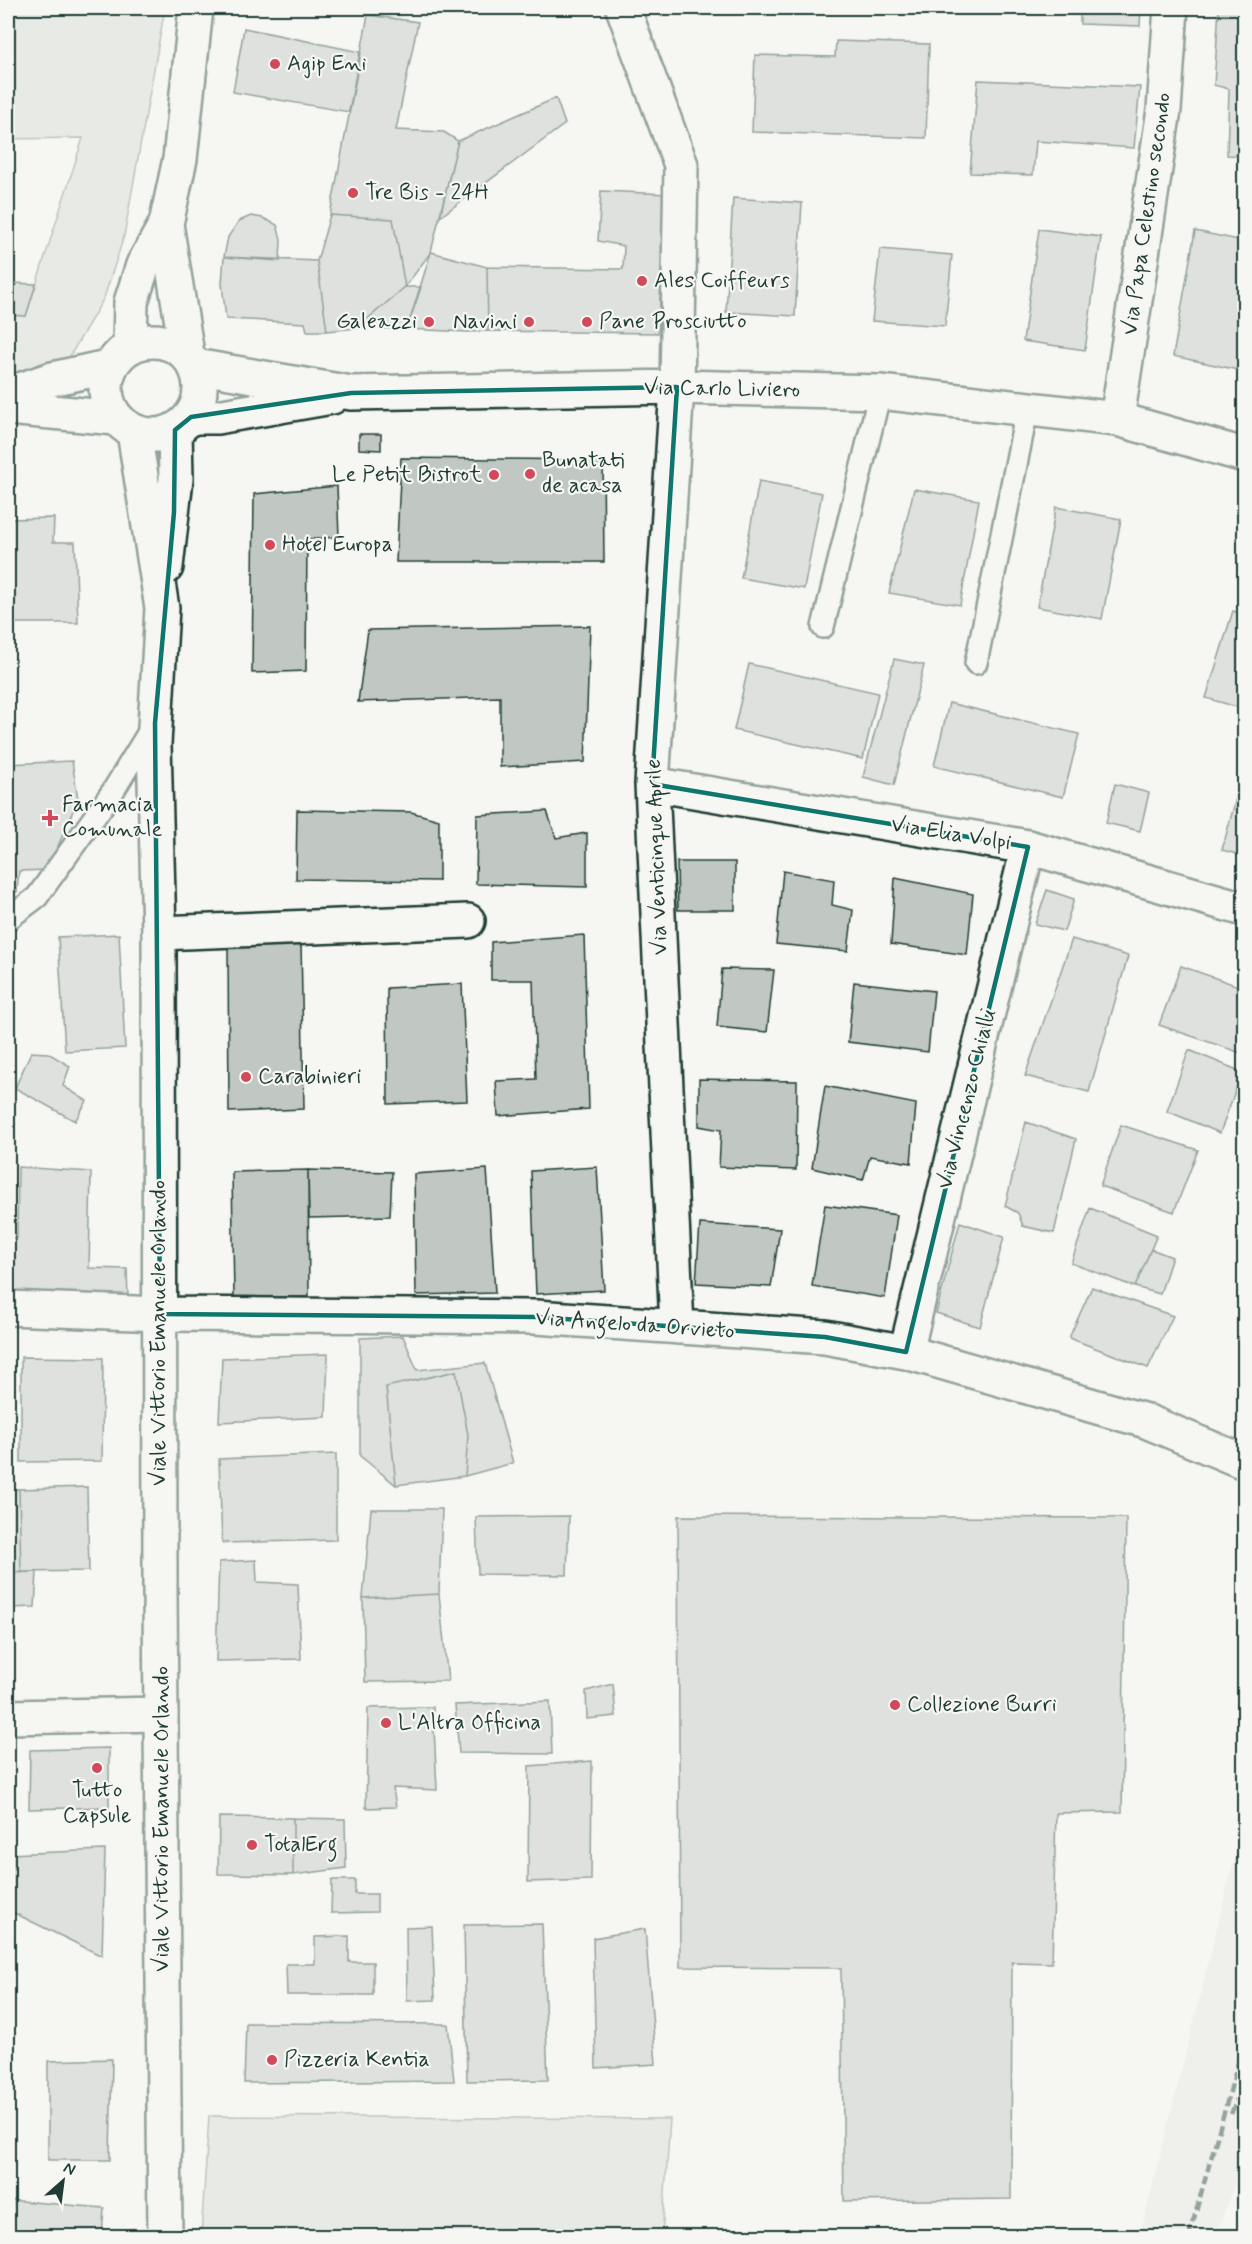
<svg xmlns="http://www.w3.org/2000/svg" width="1252" height="2244" font-family="Mynerve,sans-serif">
<rect width="100%" height="100%" fill="#f6f6f2"/>
<filter id="ink" filterUnits="userSpaceOnUse"><feTurbulence type="fractalNoise" baseFrequency=".0167" numOctaves="2"/><feDisplacementMap in="SourceGraphic" scale="12" xChannelSelector="R" yChannelSelector="G"/><feConvolveMatrix kernelMatrix="1 2 1 2 8 2 1 2 1" color-interpolation-filters="sRGB"/></filter>
<g filter="url(#ink)">
<path fill="#e6e8e4" d="M1244 1820V2157L1216 2236H1140Z"/>
<path fill="#d6dbd6" stroke="#7a8c85" stroke-width="1.5" d="M8 8H165L124 236 104 298 64 366 8 379V315L26 316 83 138 8 139Z
M209 2116 670 2119 662 2236H201Z"/>
<path fill="#c1c8c3" stroke="#1f3d34" stroke-width="1.5" d="M931 8H1007V13Z
M1080 8H1141L1140 26 1080 24Z
M1219 8H1244V156L1227 155 1229 89 1214 85Z
M368 15 418 22 396 130 444 132 458 141 431 252 405 287 393 219 330 215Z
M244 28 360 52 349 112 233 92Z
M836 41 929 44 926 138 752 132 755 55 835 57Z
M978 80 1140 87 1134 148 1036 141 1033 175 970 173Z
M556 98 565 124 440 217 458 141Z
M601 191 667 194 658 333 488 331 487 267 623 269 624 246 598 241Z
M733 198 802 203 795 316 726 312Z
M330 215 393 219 405 287 357 328 327 331 317 261Z
M251 216 263 218 277 225 281 239 280 261 224 257 228 237 239 221Z
M1039 229 1101 237 1085 350 1023 341Z
M1195 231 1244 241 1243 371 1173 356Z
M880 249 952 255 945 326 872 321Z
M431 252 487 267 488 331 468 332 407 329Z
M224 257 317 261 327 331H307L305 323 226 319 222 283Z
M8 283 36 284 26 316 8 315Z
M405 287H421L407 329 357 328Z
M359 434H381V450L359 449Z
M401 458 603 460 604 562H396Z
M759 481 822 493 804 589 741 578Z
M337 486 339 537 307 539 306 671 252 673 254 494Z
M914 489 979 500 960 605 889 593Z
M1056 507 1121 519 1102 619 1037 607Z
M54 518 53 542H75L78 623H8V519Z
M1233 611 1244 614V709L1206 698Z
M590 626 585 762 500 767V697L358 702 368 630Z
M894 659 924 665 894 785 863 777Z
M749 664 878 693 863 759 734 730Z
M949 703 1079 734 1063 797 934 766Z
M72 761 78 799 48 870 19 871 17 892 8 891V764Z
M1115 784 1149 793 1140 831 1106 823Z
M1237 795 1244 797V856L1222 850Z
M297 810 411 812 439 820V881L296 879Z
M547 811 556 838 587 833V887L476 884 477 815Z
M677 862H735V910H678Z
M783 871 834 880 832 905 853 910 848 951 776 944Z
M895 878 973 894 967 955 891 944Z
M1047 890 1074 899 1064 931 1035 924Z
M119 934 125 1048 65 1051 58 937Z
M584 935 589 1109 498 1116 496 1081 536 1079 533 980H491V942Z
M1072 939 1128 956 1089 1092 1025 1076Z
M301 941 304 1109 229 1112 228 944Z
M1181 966 1244 988V1054L1159 1025Z
M722 969 774 970 767 1032 717 1027Z
M854 982 934 991 928 1052 848 1042Z
M462 984 467 1101 388 1104 387 988Z
M1189 1050 1242 1072 1220 1133 1167 1111Z
M31 1052 48 1053 70 1066 63 1086 87 1101 75 1121 15 1088Z
M699 1079 797 1081 796 1170 719 1167 721 1130 699 1126Z
M825 1086 916 1104 911 1163 870 1156 863 1180 812 1168Z
M1026 1122 1076 1139 1054 1233 1023 1226 1018 1213 1005 1206Z
M1121 1125 1198 1150 1174 1212 1100 1186Z
M18 1167 91 1172 89 1268 127 1269 128 1299 8 1295V1237L17 1238Z
M597 1167 604 1290 536 1294 531 1171Z
M487 1169 495 1293 416 1295 414 1174Z
M308 1170 392 1172 390 1216 309 1218Z
M308 1170 309 1297H234L232 1172Z
M825 1205 897 1215 885 1298 812 1286Z
M1090 1208 1157 1235 1135 1287 1071 1263Z
M960 1222 1004 1237 980 1327 936 1313Z
M700 1224 780 1229 771 1287 696 1283Z
M1151 1249 1172 1257 1160 1294 1135 1287Z
M1092 1287 1173 1316 1148 1368 1069 1338Z
M403 1336 417 1370 485 1363 513 1463 465 1476 468 1435 456 1371 386 1387 396 1485 360 1456V1338Z
M328 1354 326 1417 219 1422 222 1358Z
M21 1357 103 1358 102 1461 21 1462Z
M456 1371 468 1435 465 1476 396 1485 386 1387Z
M336 1454V1540L222 1543 219 1459Z
M87 1487 89 1571 21 1572 19 1489Z
M8 1489H19L21 1572 8 1573Z
M371 1509H442L439 1594 363 1598Z
M569 1516 567 1575 478 1574 476 1517Z
M678 1516 1126 1518 1122 1812 1056 1813 1052 1963 1012 1962 1011 2199 844 2201 841 1968 680 1967Z
M256 1560 257 1582 298 1584 301 1659 216 1661 219 1562Z
M37 1572 35 1607 8 1608V1573Z
M439 1594 448 1681 365 1682 363 1598Z
M613 1684 616 1716 587 1719 586 1691Z
M550 1701 552 1754 459 1753 455 1705Z
M433 1707 437 1790 393 1788 396 1807 366 1808 368 1708Z
M109 1748V1807L29 1809 30 1750Z
M592 1761 591 1880 528 1882 529 1766Z
M219 1817 293 1818V1875L218 1874Z
M293 1818 345 1819 346 1868 293 1875Z
M105 1850 102 1956 8 1910V1854Z
M332 1880H355V1894H377V1912L331 1913Z
M542 1924 548 2080 467 2081 464 1925Z
M432 1926 435 2000 407 2001 406 1927Z
M645 1929 656 2064 596 2068 593 1938Z
M349 1936V1962H373V1995H287L286 1964H315V1937Z
M246 2023 448 2024 454 2081 244 2083Z
M112 2059 110 2160H48V2061Z
M8 2200 104 2208 102 2236H8Z"/>
<g fill="none" stroke-linecap="round" stroke-linejoin="round">
<defs>
<path id="lane" d="M823 627 880 392
M976 663 1027 410
M8 919 37 897 113 791 152 727"/>
<path id="street" d="M623 8 681 165 677 387 652 784 677 1327
M195 366 351 393 677 387 880 392 1117 419 1244 455
M191 417H217L332 397
M1117 419 1164 110 1171 8
M652 784 1028 847 1244 909
M159 933 468 921
M8 1308 160 1314 536 1317 825 1337 906 1352 1146 1421 1244 1462
M906 1352 1028 847
M8 1717 161 1714"/>
<path id="secondary" d="M106 388a47 47 0 1 1 94 0a47 47 0 1 1-94 0Z
M130 346 131 302 143 265 166 224
M187 354 166 224 180 159 196 8
M8 394 52 379 111 366
M8 408 116 418
M134 432 162 608 154 744 159 933 160 1591 165 2236
M166 567 176 479 175 430"/>
</defs>
<use href="#lane" stroke="#1f3d34" stroke-width="26"/>
<use href="#street" stroke="#1f3d34" stroke-width="38"/>
<use href="#secondary" stroke="#1f3d34" stroke-width="38"/>
<use href="#lane" stroke="#f6f6f2" stroke-width="21"/>
<use href="#street" stroke="#f6f6f2" stroke-width="33"/>
<use href="#secondary" stroke="#f6f6f2" stroke-width="33"/>
<path stroke="#1f3d34" stroke-width="4.5" stroke-dasharray="9 4.5" stroke-linecap="butt" d="M1231 2114 1244 2083
M1189 2236 1244 2042"/>
</g>
</g>
<path d="M0 0H1252V2244H0ZM677 387 652 784 1028 847 906 1352 825 1337 536 1317 160 1314 155 723 174 512 175 430 191 417 351 393Z" fill="#f6f6f2" fill-opacity=".55" fill-rule="evenodd"/>
<path fill="none" stroke="#0f766e" stroke-width="4.5" stroke-linejoin="round" d="M677 387 652 784 1028 847 906 1352 825 1337 536 1317 160 1314 155 723 174 512 175 430 191 417 351 393Z"/>
<g fill="#d1495b" stroke="#f6f6f2" stroke-width="2">
<circle cx="275" cy="64" r="6"/>
<circle cx="353" cy="193" r="6"/>
<circle cx="642" cy="281" r="6"/>
<circle cx="429" cy="322" r="6"/>
<circle cx="529" cy="322" r="6"/>
<circle cx="587" cy="322" r="6"/>
<circle cx="530" cy="474" r="6"/>
<circle cx="494" cy="475" r="6"/>
<circle cx="270" cy="545" r="6"/>
<path d="M47 809h6v6h6v6h-6v6h-6v-6h-6v-6h6z"/>
<circle cx="246" cy="1077" r="6"/>
<circle cx="895" cy="1705" r="6"/>
<circle cx="386" cy="1723" r="6"/>
<circle cx="97" cy="1768" r="6"/>
<circle cx="252" cy="1845" r="6"/>
<circle cx="272" cy="2060" r="6"/>
</g>
<g text-anchor="middle" dominant-baseline="central" stroke-width="4.5" stroke-linejoin="round" paint-order="stroke">
<g font-size="22" fill="#1f3d34" stroke="#f6f6f2" text-anchor="start">
<text x="287" y="64">Agip Eni</text>
<text x="365" y="193">Tre Bis - 24H</text>
<text x="654" y="281">Ales Coiffeurs</text>
<text x="417" y="322" text-anchor="end">Galeazzi</text>
<text x="517" y="322" text-anchor="end">Navini</text>
<text x="599" y="322">Pane Prosciutto</text>
<text x="542" y="461">Bunatati<tspan x="542" dy="25">de acasa</tspan></text>
<text x="482" y="475" text-anchor="end">Le Petit Bistrot</text>
<text x="282" y="545">Hotel Europa</text>
<text x="62" y="805">Farmacia<tspan x="62" dy="25">Comunale</tspan></text>
<text x="258" y="1077">Carabinieri</text>
<text x="907" y="1705">Collezione Burri</text>
<text x="398" y="1723">L'Altra Officina</text>
<text x="97" y="1791" text-anchor="middle">Tutto<tspan x="97" dy="25">Capsule</tspan></text>
<text x="264" y="1845">TotalErg</text>
<text x="284" y="2060">Pizzeria Kentia</text>
</g>
<g font-size="22" fill="#1f3d34" stroke="#f6f6f2">
<text transform="translate(1147 214) rotate(-82)">Via Papa Celestino secondo</text>
<text transform="translate(722 389) rotate(1)">Via Carlo Liviero</text>
<text transform="translate(951 834) rotate(9)">Via Elia Volpi</text>
<text transform="translate(657 857) rotate(-92)">Via Venticinque Aprile</text>
<text transform="translate(967 1099) rotate(-76)">Via Vincenzo Chialli</text>
<text transform="translate(635 1325) rotate(4)">Via Angelo da Orvieto</text>
<text transform="translate(159 1333) rotate(-90)">Viale Vittorio Emanuele Orlando</text>
<text transform="translate(162 1819) rotate(-90)">Viale Vittorio Emanuele Orlando</text>
</g>
</g>
<rect width="1252" height="2244" fill="none" stroke="#f6f6f2" stroke-width="30"/>
<rect x="15" y="15" width="1222" height="2214" fill="none" stroke="#1f3d34" stroke-width="2" filter="url(#ink)"/>
<g transform="translate(63 2181) rotate(28)" stroke="#f6f6f2" stroke-width="4.5" paint-order="stroke">
<path d="M0-4.5L10 22L0 15L-10 22Z" fill="#1f3d34"/>
<text y="-9" font-size="16" font-weight="bold" text-anchor="middle" fill="#1f3d34">N</text>
</g>
</svg>
